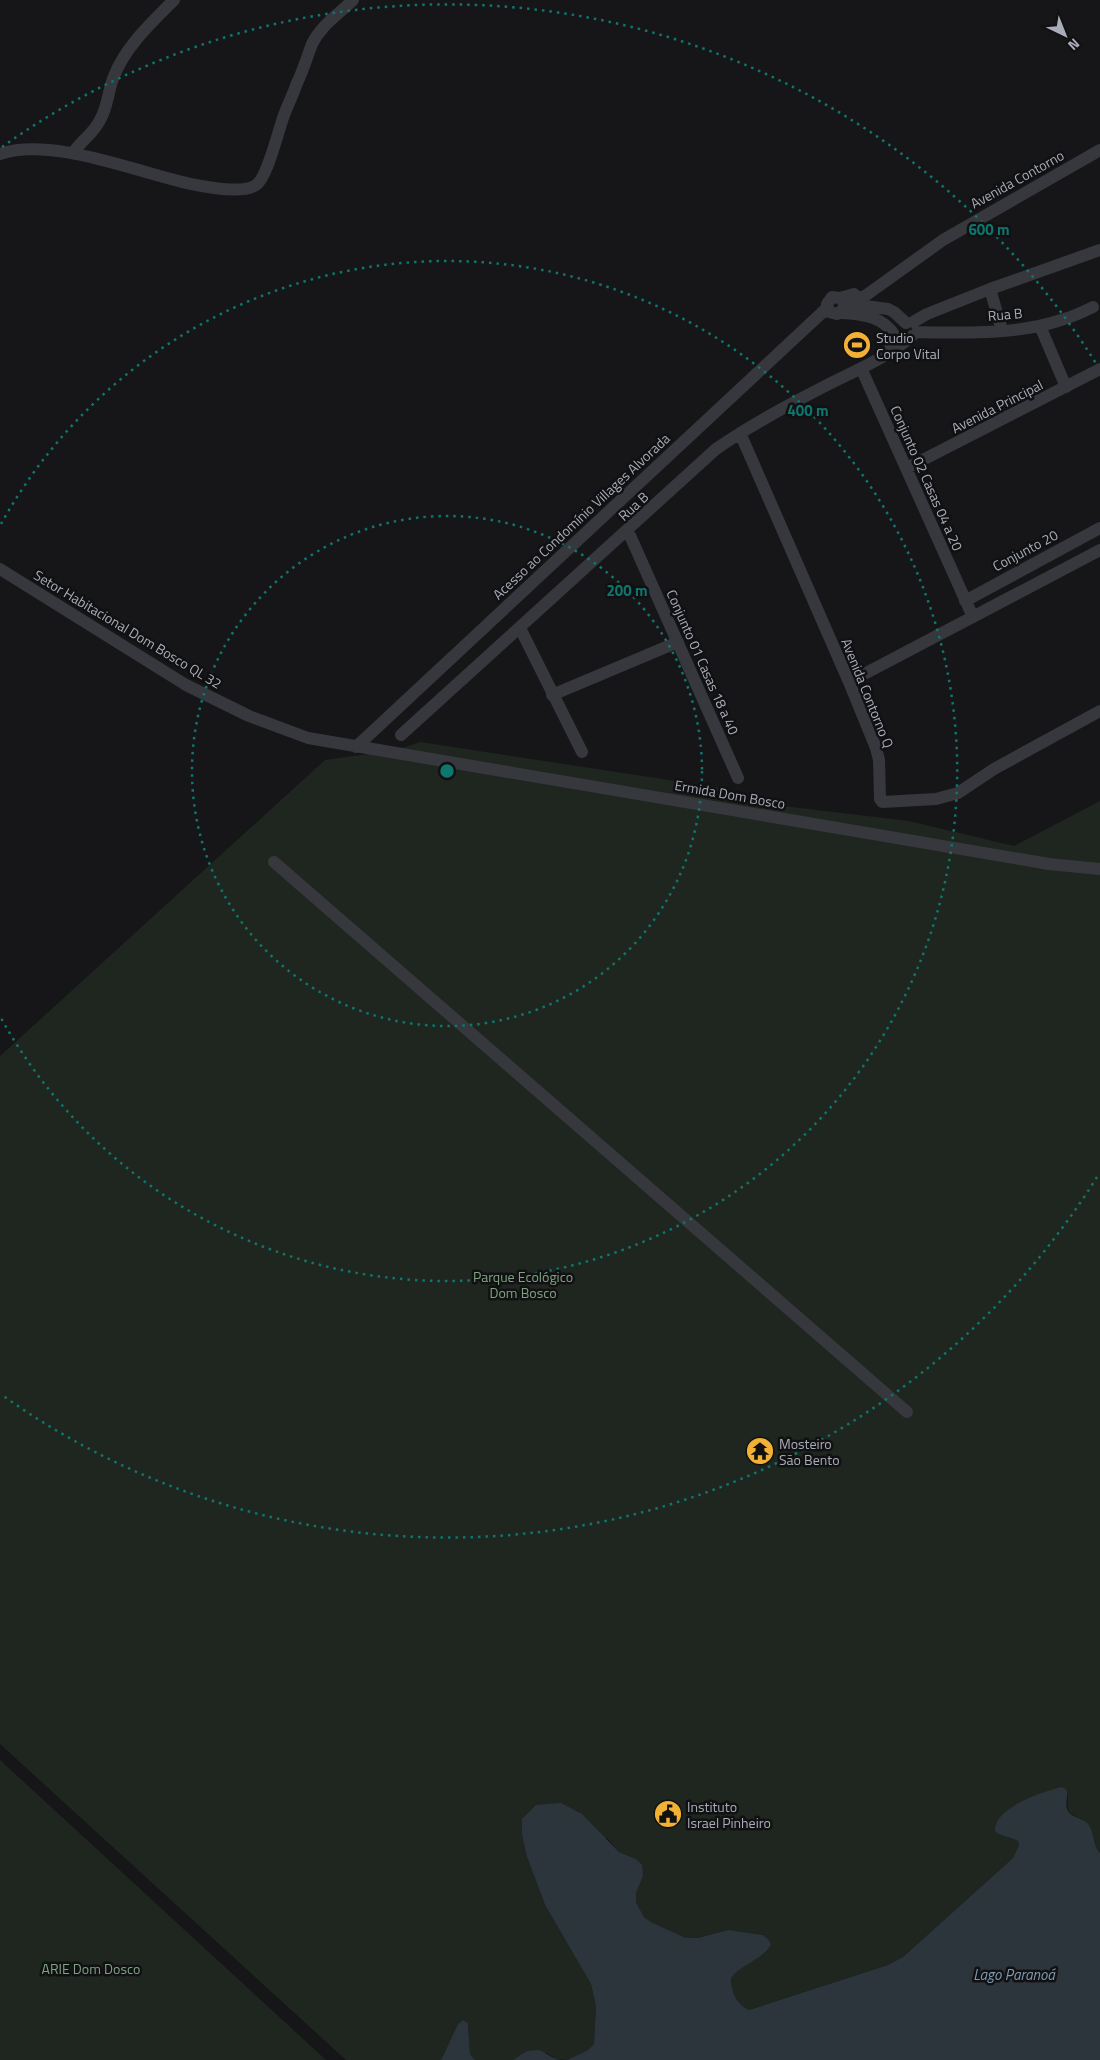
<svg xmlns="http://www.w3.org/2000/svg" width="1100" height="2060" font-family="'Titillium Web',sans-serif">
<rect width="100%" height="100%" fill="#161618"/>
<path fill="#1e261f" d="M420 742 728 789 732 800 909 821 1014 846 1100 801V1853C1093 1845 1095 1832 1088 1824 1082 1818 1073 1817 1068 1810V1795L999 1835 1010 1836 1018 1840 1019 1845 1013 1858 903 1957 888 1965 749 2010C736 2004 731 1991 731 1978 741 1964 762 1960 771 1945L769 1940 763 1935 728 1930 698 1938H686L651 1922 644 1917 636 1902V1893L642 1876 636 1859 619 1852 607 1838 527 1857 545 1905 591 1984 596 2006 594 2044 588 2050 567 2060 555 2059 547 2053 518 2057 513 2060H475L470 2054 468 2023 463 2020 458 2024 441 2060H346L0 1744V1056L325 760 397 750Z
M0 1760 326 2060H0Z"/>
<path fill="#2c353c" d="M1061 1787 1066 1789C1069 1796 1065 1802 1067 1809 1070 1817 1079 1817 1086 1822 1095 1829 1092 1844 1100 1853V2060H567L588 2050 594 2044 596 2006 591 1984 545 1905 527 1857 522 1834V1819L536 1805 561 1803 582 1814 619 1852 636 1859 642 1865 643 1876 636 1893V1902L644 1917 651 1922 686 1938H698L728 1930 763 1935 769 1940 771 1945C762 1960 741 1964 731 1978 731 1991 736 2004 749 2010L888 1965 903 1957 1013 1858 1019 1845 1018 1841C1010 1836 1001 1837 995 1831 994 1807 1043 1792 1061 1787Z
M463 2020 468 2023 470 2054 475 2060H441L458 2024Z
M539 2050C547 2053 552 2059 561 2060H513L527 2051Z"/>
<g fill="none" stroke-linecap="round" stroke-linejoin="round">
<path stroke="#37383d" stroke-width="12" d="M73 153C81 141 94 133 100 120 108 107 108 90 114 76 126 46 152 22 174 0
M0 154C48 138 123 167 171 179 188 184 241 196 256 185 267 178 278 132 283 118 287 106 293 95 297 83 303 71 307 57 312 44 321 25 339 14 353 0
M990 289 1002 330
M840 298 845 304 844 309 837 314 829 312 827 304 832 297 840 298 854 294
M844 302 865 296 943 240 1100 150
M850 304 888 309 894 312 906 323
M841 313C862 314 883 316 895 336L889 351
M913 322 927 314 990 289 1100 250
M1040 326 1066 387
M917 332C964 333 1016 335 1061 320 1072 317 1083 312 1093 307
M861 368 973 617
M740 433 849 682 876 748 879 760 880 799 882 802 936 799 958 793 994 769 1100 711
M907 468 1100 369
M628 531 738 778
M0 569 186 685 249 716 308 738 1049 864 1100 869
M965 601 1100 528
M520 628 582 752
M849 682 1100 550
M552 695 678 642
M401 735 716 449C752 424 790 404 829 384 857 370 888 357 912 336
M356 747 827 308
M274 862 907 1412"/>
</g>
<g fill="none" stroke="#0f766e" stroke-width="2.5" stroke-dasharray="2.5 5">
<circle cx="447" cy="771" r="255"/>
<path d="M1 524A510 510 0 1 1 1 1018"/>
<path d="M1097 1177A766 766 0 0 1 2 1395M2 147A766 766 0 0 1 1097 365"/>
</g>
<defs>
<symbol id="stadium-disc" viewBox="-11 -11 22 22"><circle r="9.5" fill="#f2b134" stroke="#111113"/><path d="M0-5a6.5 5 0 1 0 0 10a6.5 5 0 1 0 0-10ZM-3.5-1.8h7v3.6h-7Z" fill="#111"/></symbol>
<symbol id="temple-disc" viewBox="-11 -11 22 22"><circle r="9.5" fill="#f2b134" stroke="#111113"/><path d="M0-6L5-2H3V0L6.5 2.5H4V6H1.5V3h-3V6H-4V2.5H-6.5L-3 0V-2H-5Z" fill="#111"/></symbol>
<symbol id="civic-disc" viewBox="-11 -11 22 22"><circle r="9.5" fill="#f2b134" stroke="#111113"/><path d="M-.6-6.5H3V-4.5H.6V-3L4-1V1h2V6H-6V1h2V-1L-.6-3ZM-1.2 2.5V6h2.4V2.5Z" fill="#111"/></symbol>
</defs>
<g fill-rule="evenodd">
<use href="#stadium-disc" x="841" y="329" width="32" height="32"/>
<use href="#temple-disc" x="744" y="1435" width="32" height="32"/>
<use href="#civic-disc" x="652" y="1798" width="32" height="32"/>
</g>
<g text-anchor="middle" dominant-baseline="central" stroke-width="5" stroke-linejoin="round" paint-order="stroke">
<g font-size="14" fill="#a8adb8" stroke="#111113">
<text transform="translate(1017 179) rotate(-29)">Avenida Contorno</text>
<text transform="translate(1005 314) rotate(-5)">Rua B</text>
<text transform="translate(997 406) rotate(-27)">Avenida Principal</text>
<text transform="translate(927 478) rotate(66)">Conjunto 02 Casas 04 a 20</text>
<text transform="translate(633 506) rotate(-43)">Rua B</text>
<text transform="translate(581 516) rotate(-43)">Acesso ao Condomínio Villages Alvorada</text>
<text transform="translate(1025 550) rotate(-28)">Conjunto 20</text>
<text transform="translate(128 629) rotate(31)">Setor Habitacional Dom Bosco QL 32</text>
<text transform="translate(703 662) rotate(66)">Conjunto 01 Casas 18 a 40</text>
<text transform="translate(868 693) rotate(68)">Avenida Contorno Q</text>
<text transform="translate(730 794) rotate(10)">Ermida Dom Bosco</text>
</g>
<g font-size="14" fill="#a8adb8" stroke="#111113" text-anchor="start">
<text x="876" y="337">Studio<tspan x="876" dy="16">Corpo Vital</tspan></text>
<text x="779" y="1443">Mosteiro<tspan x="779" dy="16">São Bento</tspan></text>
<text x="687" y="1806">Instituto<tspan x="687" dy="16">Israel Pinheiro</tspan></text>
</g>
<g font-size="14" fill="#7fa381" stroke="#111113">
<text x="523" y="1276">Parque Ecológico<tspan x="523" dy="16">Dom Bosco</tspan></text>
<text x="91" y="1968">ARIE Dom Dosco</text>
</g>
<g font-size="15" font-style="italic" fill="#7f9bb3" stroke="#111113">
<text x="1014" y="1974">Lago Paranoá</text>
</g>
</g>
<circle cx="447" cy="771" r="8" fill="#0f766e" stroke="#111113" stroke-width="2.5"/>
<g font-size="15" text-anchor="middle" font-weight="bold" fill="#0f766e" stroke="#111113" stroke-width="5" stroke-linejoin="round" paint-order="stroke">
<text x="989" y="235">600 m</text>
<text x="808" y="416">400 m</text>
<text x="627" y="596">200 m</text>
</g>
<g transform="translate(1065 35) rotate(137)" stroke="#111113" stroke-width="4" paint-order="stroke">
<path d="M0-4L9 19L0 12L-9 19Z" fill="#a8adb8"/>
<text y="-8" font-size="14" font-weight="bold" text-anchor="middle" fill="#a8adb8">N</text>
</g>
</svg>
